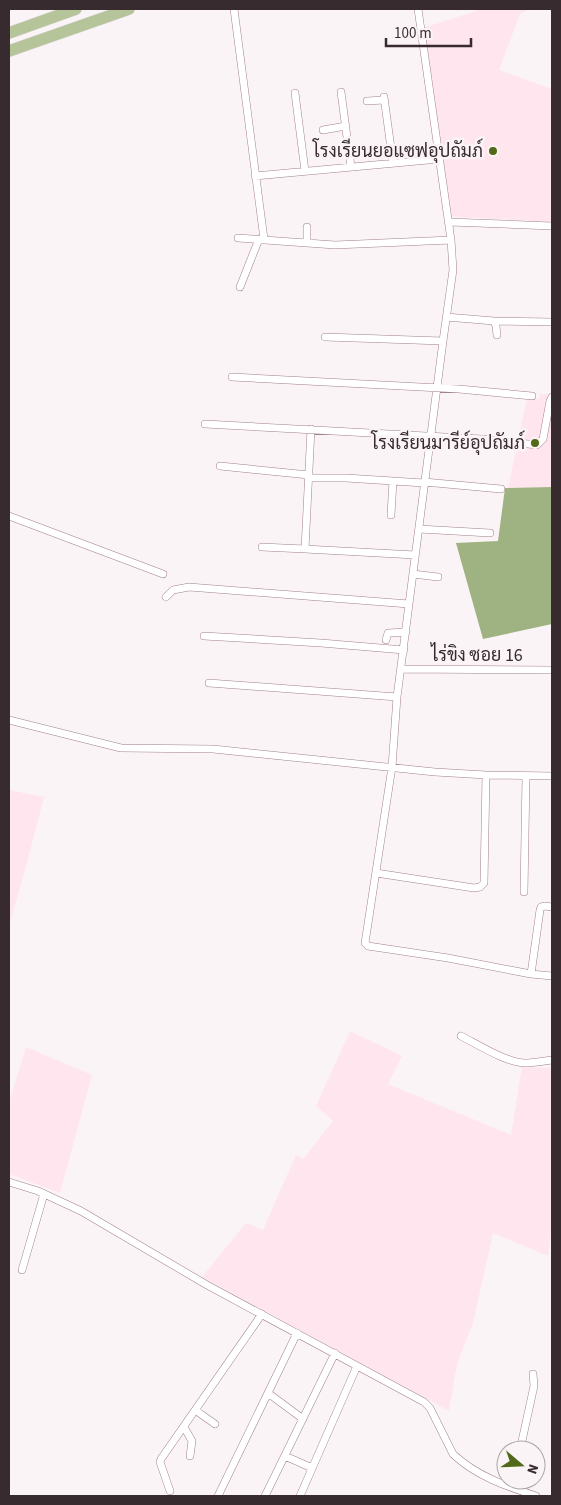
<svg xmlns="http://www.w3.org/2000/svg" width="561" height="1505" font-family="'Source Sans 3',Sarabun,sans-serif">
<rect width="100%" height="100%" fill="#fbf4f6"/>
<path fill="#ffe5ee" d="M482 9H529L520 14 499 70 552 89V222L445 216 443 213 417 30Z
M540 394H552V487L508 488 527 398 539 399Z
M9 790 44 797 28 859 9 926Z
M350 1031 402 1056 388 1084 511 1135 522 1067 552 1068V1225L548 1256 493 1233 473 1323 457 1364 449 1411 202 1277 246 1223 263 1230 296 1155 303 1159 333 1121 316 1106Z
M26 1047 92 1075 60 1193 9 1174V1103Z"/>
<path fill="#9fb281" d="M552 487V624L483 639 456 543 498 541 505 488Z"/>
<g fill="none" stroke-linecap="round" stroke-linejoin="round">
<defs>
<path id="minor" d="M234 9 264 239
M418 9 451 240 453 270 443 341 397 697 392 767 365 943 368 946 448 958 531 974 552 976
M341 92 351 167
M295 93 305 171
M384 97 393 163
M367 101 384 100
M323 130 346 126
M255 176 439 159
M449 222 552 226
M307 227V243
M238 238 335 245 451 240
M240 287 259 239
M446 317 494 321 496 326 497 335
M494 321 552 322
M325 337 443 341
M232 377 459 389 532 396
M205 424 482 439 537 445 543 439 550 401 552 397
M311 429 305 549 415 555
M220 466 309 475
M308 478H346L424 483
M424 482 501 489
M391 515 393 481
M9 516 163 574
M419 529 490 533
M262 547 305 549
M413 574 438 577
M166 597 173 590 189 587 409 604
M204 636 321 643 404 650
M386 640 388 633 406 632
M402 669 552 670
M209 683 397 697
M9 720 121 748 213 749 435 772 486 775 552 776
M376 873 474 888 480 887 484 883 486 775
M524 892 526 776
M531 974 540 910 541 907 545 906 552 907
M461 1036C477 1044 507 1063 525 1063 534 1063 543 1061 552 1060
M9 1182 38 1191 81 1211 207 1285 424 1402 430 1408 453 1454C476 1476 506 1486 536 1496
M22 1270 44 1194
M268 1393 303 1419
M195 1410 215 1424
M184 1427 192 1441 190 1456
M520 1450 534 1386 533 1374
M285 1456 312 1468
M170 1491 160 1462 161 1459 262 1314
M218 1496 297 1333
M265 1496 335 1353
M300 1496 357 1366"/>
<path id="primary" d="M9 33 76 9
M9 51 129 9"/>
</defs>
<use href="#minor" stroke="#a1818d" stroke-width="8"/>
<use href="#primary" stroke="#d3d0d1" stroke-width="12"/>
<use href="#minor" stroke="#fff" stroke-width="7"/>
<use href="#primary" stroke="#b5c499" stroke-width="11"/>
</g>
<g fill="#516919" stroke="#fbf4f6" stroke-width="2">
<circle cx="493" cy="151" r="5"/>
<circle cx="535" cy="443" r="5"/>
</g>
<g text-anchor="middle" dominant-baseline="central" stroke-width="5" stroke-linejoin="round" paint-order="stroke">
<g font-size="18" fill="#382b30" stroke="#fbf4f6" text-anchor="end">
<text x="483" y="151">โรงเรียนยอแซฟอุปถัมภ์</text>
<text x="525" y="443">โรงเรียนมารีย์อุปถัมภ์</text>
</g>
<g font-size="18" fill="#382b30" stroke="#fbf4f6">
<text x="477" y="655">ไร่ขิง ซอย 16</text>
</g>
</g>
<rect width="561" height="1505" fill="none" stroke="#382b30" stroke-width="20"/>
<g transform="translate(521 1465) rotate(109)"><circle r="24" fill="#fbf4f6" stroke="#ada4a7"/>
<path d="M0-4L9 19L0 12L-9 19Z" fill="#516919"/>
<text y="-8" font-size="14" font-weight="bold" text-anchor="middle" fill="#382b30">N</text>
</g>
<path d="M386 38v8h85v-8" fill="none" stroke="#382b30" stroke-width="2.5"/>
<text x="394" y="38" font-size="15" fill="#382b30" stroke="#fbf4f6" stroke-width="4" paint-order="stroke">100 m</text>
</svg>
